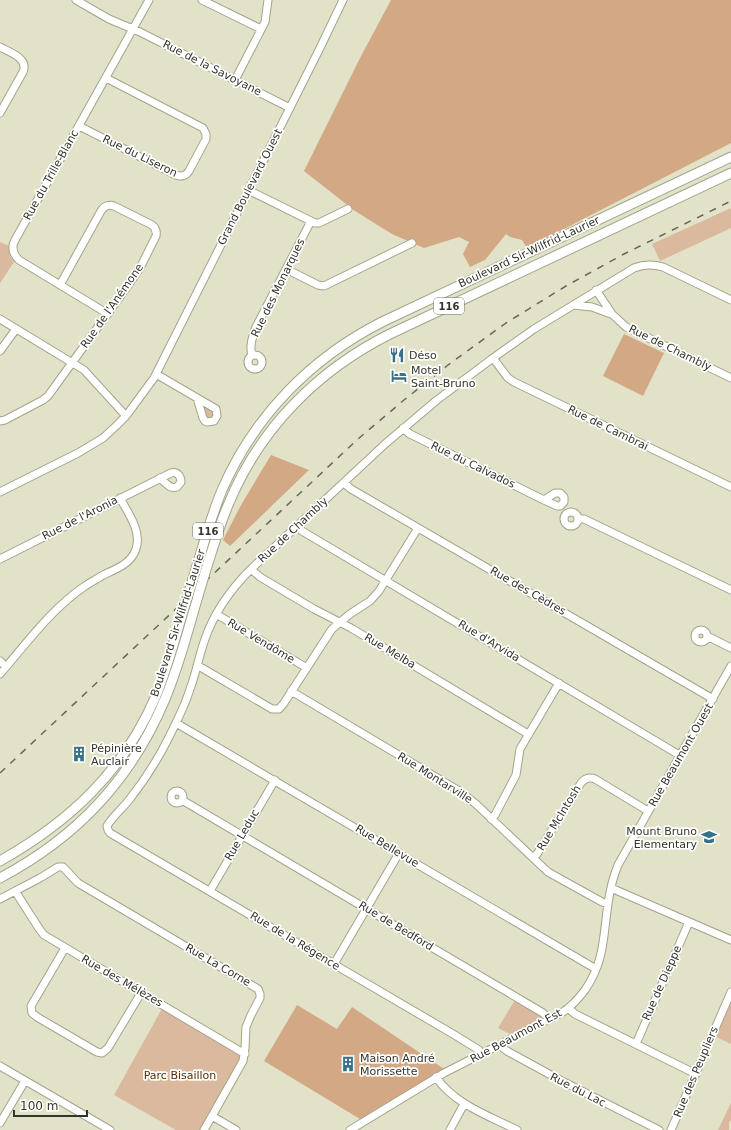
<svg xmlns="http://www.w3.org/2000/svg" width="731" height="1130" font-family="'DejaVu Sans',sans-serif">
<rect width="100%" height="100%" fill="#e1e2c7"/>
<path fill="#dab99e" d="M731 208V228L660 261 652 244Z
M0 242 9 246 10 256 14 262 0 283Z
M202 404 213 410 214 414 211 418H208L206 417Z
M515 1000 541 1015 542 1017 540 1020 512 1035 498 1028Z
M731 1003V1044L716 1037Z
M164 1005 245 1054 204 1130H176L114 1095Z
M731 1103V1120L729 1123V1130H718Z"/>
<path fill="#d3a884" d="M391 0H731V143L527 248 522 240 510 237 506 234 485 260 470 267 463 254 469 242 459 237 424 248 392 234 355 211 304 171 360 58Z
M624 334 664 353 643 396 603 376Z
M271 455 309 470 230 546 223 540 241 505Z
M297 1005 337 1029 352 1007 444 1069 360 1119 264 1061Z"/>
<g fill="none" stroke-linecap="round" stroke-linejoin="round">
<defs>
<path id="minor" d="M76 0 109 19 140 32 290 108
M202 0 261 29
M0 47C9 52 29 58 23 72L0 113
M235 80 265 22 268 0
M79 126 176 175C181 177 186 176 189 171L206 139V134L203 128 106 78
M248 190 315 223H319L348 209
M286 269 318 285 324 286 412 243
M596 290 612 314 626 327 731 378
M573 305 592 307 611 314
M108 314 19 260C13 254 11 247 15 240L149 0
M0 319 84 370 126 416
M0 351 16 329
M248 362a7 7 0 1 1 14 0a7 7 0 1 1-14 0Z
M252 355C249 345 253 336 256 327L311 221
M493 358 508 378 514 382 731 487
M156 374 216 409 217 416 214 421 207 422 205 421 203 418 197 398
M0 421 5 420 43 400 48 396 129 284 140 268 156 236C157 231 156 228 152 225L114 206C109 204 104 206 101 211L60 285
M403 428 410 434 544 500
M344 483 351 489 713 699
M0 492 78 453 103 438 116 426 126 416 154 378 319 50 343 0
M555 493H560L564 497V502L560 506H557L544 500Z
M564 519a7 7 0 1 1 14 0a7 7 0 1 1-14 0Z
M578 519H584L731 590
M297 526 302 531 681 756
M0 559 171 473C177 471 181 476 181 482L177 487C169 489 166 483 160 478
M251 569 260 577 314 609 351 628 528 734
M216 614 307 668
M695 636a6 6 0 1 1 12 0a6 6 0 1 1-12 0Z
M707 636 731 648
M0 661 6 667
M197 666 202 668 272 709H279L284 703 332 629 350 614 370 601 379 591 418 528
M0 674C27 643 51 609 85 586 91 582 97 579 103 575 116 569 131 564 136 549 142 531 128 513 120 498
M291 691 461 792 477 805 548 872 602 902 608 904
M176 723 596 969
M171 797a6 6 0 1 1 12 0a6 6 0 1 1-12 0Z
M182 800 543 1013 549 1019
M491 819 495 815 516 775 520 749 559 683
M533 858 537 854 581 783C585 778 590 777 595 779L648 811
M611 888 731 940
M15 891 40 930 44 935 245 1054
M210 891 275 780
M0 899 40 878 58 867H63L78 883 258 989 260 994V998L251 1015 246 1027 245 1048 243 1061 212 1116
M65 948 31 1006 32 1013 37 1017 97 1052 102 1053 108 1048 141 993
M334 964 399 853
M568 1008 575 1014 696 1074
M501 1044 503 1048 507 1051 560 1080 659 1130
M636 1044 689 922
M482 1054 479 1050 453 1034 110 833 108 830 107 826C113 816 122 809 129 800 144 781 157 761 168 739 176 723 185 706 190 689 196 673 199 656 205 639 214 613 231 589 251 569L385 444 437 400 493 358 534 329 634 268C644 264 653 264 663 267L731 300
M0 1066 110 1130
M436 1077C454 1104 489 1116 517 1130
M0 1123 25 1081
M204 1130 212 1116 236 1130
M350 1130 444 1073 501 1044 563 1012C572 1006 579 998 585 990 605 961 603 936 608 904 610 890 613 877 618 865L731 666
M450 1130 464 1104
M671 1130 731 992"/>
<path id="major" d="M207 566C214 545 220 523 229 503 260 428 318 370 390 334L731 173
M193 579C202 550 210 519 222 490 254 416 311 358 382 322L731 157
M0 861C69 822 123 772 155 698 167 669 175 638 184 608
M0 878C77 837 131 780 165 699 179 666 188 630 198 596"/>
</defs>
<use href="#minor" stroke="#a3a48a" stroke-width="9"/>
<use href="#major" stroke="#a3a48a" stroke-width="11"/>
<use href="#minor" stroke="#fff" stroke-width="7"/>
<use href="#major" stroke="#fff" stroke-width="9"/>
<path stroke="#676859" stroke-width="1.5" stroke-dasharray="7 7" stroke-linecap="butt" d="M0 773 358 439 404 400 448 365 506 323 566 286 624 254 731 201"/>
<defs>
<path id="major-bridge" d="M198 596 207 566
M184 608 193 579"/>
</defs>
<use href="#major-bridge" stroke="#a3a48a" stroke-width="11" stroke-linecap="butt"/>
<use href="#major-bridge" stroke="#fff" stroke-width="9"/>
</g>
<defs>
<symbol id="restaurant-bare" viewBox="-9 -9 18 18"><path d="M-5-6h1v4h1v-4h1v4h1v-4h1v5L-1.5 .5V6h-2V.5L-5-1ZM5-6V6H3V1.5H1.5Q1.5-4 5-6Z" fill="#367189" stroke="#fff" stroke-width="2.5" paint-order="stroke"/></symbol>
<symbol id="hotel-bare" viewBox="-9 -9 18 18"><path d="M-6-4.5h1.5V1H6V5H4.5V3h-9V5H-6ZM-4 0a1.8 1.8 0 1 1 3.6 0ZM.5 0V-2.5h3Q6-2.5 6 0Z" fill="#367189" stroke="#fff" stroke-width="2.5" paint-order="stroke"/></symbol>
<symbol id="building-bare" viewBox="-9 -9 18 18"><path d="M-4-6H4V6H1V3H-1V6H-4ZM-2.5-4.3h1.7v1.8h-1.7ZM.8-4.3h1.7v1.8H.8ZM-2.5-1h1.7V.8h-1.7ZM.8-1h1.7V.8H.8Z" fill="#367189" stroke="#fff" stroke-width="2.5" paint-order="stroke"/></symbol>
<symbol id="school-bare" viewBox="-9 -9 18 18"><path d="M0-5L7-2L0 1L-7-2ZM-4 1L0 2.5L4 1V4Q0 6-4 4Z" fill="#367189" stroke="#fff" stroke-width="2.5" paint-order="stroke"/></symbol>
</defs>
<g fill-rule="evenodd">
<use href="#restaurant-bare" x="386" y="344" width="22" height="22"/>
<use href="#hotel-bare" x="388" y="365" width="22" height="22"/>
<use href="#building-bare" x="68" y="743" width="22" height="22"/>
<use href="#school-bare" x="698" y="826" width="22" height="22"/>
<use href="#building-bare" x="337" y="1053" width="22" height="22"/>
</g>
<g text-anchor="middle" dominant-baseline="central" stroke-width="3.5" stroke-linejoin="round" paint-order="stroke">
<g fill="#fff" stroke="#71726a" stroke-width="1">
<rect x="434" y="298" width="30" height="16" rx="3"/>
<rect x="193" y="523" width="30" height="16" rx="3"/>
</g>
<g font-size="10" font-weight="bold" fill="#34352a">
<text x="449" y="306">116</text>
<text x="208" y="531">116</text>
</g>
<g font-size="11" fill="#34352a" stroke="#fff">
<text transform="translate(212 68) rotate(27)">Rue de la Savoyane</text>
<text transform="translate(140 156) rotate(26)">Rue du Liseron</text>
<text transform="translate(51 175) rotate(-61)">Rue du Trille-Blanc</text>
<text transform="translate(250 187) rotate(-63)">Grand Boulevard Ouest</text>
<text transform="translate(529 252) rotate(-25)">Boulevard Sir-Wilfrid-Laurier</text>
<text transform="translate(278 288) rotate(-64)">Rue des Monarques</text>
<text transform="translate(112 306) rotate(-55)">Rue de l'Anémone</text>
<text transform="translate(670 348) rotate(26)">Rue de Chambly</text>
<text transform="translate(608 428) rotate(26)">Rue de Cambrai</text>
<text transform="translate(473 465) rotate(26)">Rue du Calvados</text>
<text transform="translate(80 518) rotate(-27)">Rue de l'Aronia</text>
<text transform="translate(293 530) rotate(-43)">Rue de Chambly</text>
<text transform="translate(528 591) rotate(30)">Rue des Cèdres</text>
<text transform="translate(178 623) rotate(-72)">Boulevard Sir-Wilfrid-Laurier</text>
<text transform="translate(261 641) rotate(31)">Rue Vendôme</text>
<text transform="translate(489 641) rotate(31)">Rue d'Arvida</text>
<text transform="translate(390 651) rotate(31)">Rue Melba</text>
<text transform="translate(681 755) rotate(-60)">Rue Beaumont Ouest</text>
<text transform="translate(435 778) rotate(32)">Rue Montarville</text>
<text transform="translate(559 818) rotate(-59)">Rue McIntosh</text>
<text transform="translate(242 835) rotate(-60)">Rue Leduc</text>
<text transform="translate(387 846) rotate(31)">Rue Bellevue</text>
<text transform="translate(396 926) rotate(31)">Rue de Bedford</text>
<text transform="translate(295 941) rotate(31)">Rue de la Régence</text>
<text transform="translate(218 965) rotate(30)">Rue La Corne</text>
<text transform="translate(122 981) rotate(30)">Rue des Mélèzes</text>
<text transform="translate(662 983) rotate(-66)">Rue de Dieppe</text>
<text transform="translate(516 1036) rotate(-28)">Rue Beaumont Est</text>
<text transform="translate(696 1072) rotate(-67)">Rue des Peupliers</text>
<text transform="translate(578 1090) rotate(27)">Rue du Lac</text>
</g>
<g font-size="11" fill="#34352a" stroke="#fff" text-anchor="start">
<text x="409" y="355">Déso</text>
<text x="411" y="370">Motel<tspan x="411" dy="13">Saint-Bruno</tspan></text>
<text x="91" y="748">Pépinière<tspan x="91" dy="13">Auclair</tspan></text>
<text x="697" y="831" text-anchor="end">Mount Bruno<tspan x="697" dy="13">Elementary</tspan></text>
<text x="360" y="1058">Maison André<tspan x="360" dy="13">Morissette</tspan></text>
</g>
<g font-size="11" fill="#562e00" stroke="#fff">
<text x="180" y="1075">Parc Bisaillon</text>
</g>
</g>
<path d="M14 1110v6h73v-6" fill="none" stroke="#34352a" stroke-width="2"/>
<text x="20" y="1110" font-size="12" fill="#34352a" stroke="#ffffff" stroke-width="3" paint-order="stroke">100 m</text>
</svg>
